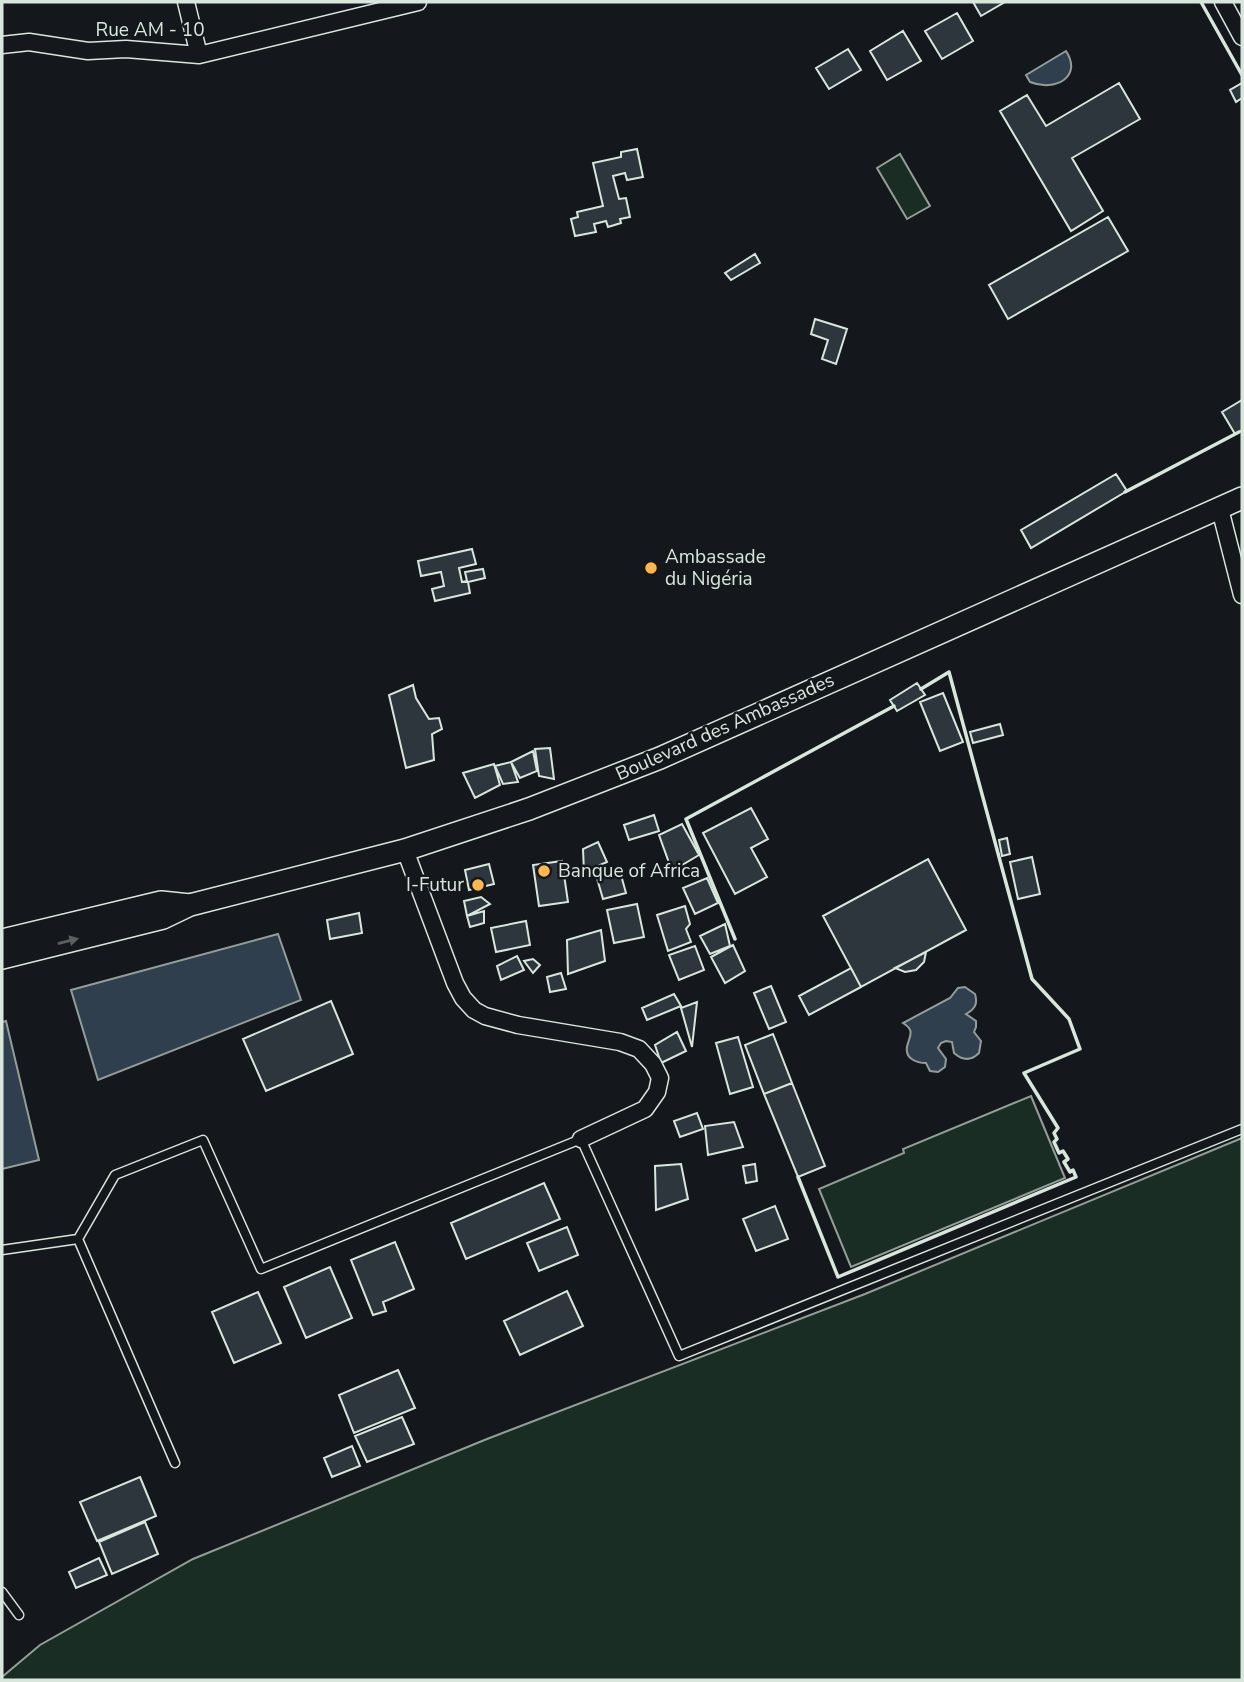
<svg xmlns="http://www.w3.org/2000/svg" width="1244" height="1682" font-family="'Nunito Sans',sans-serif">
<rect width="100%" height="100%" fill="#14181c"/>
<path fill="#1a2d24" stroke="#939e99" stroke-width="2" d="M900 154 930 206 907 219 877 168Z
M1031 1096 1065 1178 851 1267 819 1189 904 1153 903 1149Z
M1242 1138V1680H2V1677L40 1645 193 1559 487 1439 865 1294Z"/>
<path fill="#2f3f4d" stroke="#939e99" stroke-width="2" d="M1066 51C1083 77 1055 92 1030 82L1026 75Z
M278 934 301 1000 98 1080 71 990Z
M965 987 975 994C978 1004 975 1009 966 1014L976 1021V1027L974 1032 981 1041 979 1053C971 1061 963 1061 954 1053L952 1042 946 1041 941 1043 938 1048 946 1059 945 1067 938 1072 930 1071 926 1063C917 1063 905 1059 907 1047 909 1036 916 1031 903 1023L950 998 958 988Z
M6 1021 39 1160 2 1169V1022Z"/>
<path fill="#2c363c" stroke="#d8e6dc" stroke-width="2" d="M973 2H1005L981 16Z
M957 13 973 41 942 59 925 31Z
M903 31 921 61 887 80 870 51Z
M848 49 861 70 829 89 816 68Z
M1119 83 1140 119 1072 158 1103 211 1071 231 1000 111 1027 95 1046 126Z
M1242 83V98L1236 102 1230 90Z
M637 149 643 177 627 180 625 173 613 176 619 199 626 198 630 217 620 219 621 223 608 227 606 221 594 224 596 232 575 236 571 219 578 217 577 212 603 206 593 163 621 157V152Z
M1108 217 1128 251 1008 319 989 285Z
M755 254 760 263 731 280 725 273Z
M815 319 847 329 836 364 822 359 828 340 811 334Z
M1242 400V430L1235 434 1222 412Z
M1116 474 1127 491 1031 548 1021 530Z
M472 549 476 564 459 568 462 582 467 581 465 572 483 569 485 578 468 582 470 593 435 601 432 589 444 586 441 572 421 576 418 561Z
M917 683 925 695 897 711 890 700Z
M413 685 416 698 429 719 439 718 442 729 432 734 434 760 406 768 389 695Z
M943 693 963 742 940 751 920 702Z
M1000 724 1003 735 973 743 970 732Z
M550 748 554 779 539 776 535 749Z
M533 751 537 771 520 778 511 762Z
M511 762 518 782 503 784 495 766Z
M494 764 500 785 475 798 463 773Z
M751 808 768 839 751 848 767 877 735 894 703 833Z
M654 815 659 831 629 840 624 825Z
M682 824 699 855 672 871 659 835Z
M1007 838 1010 854 1002 856 999 840Z
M598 842 607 862 584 872 583 849Z
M1032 857 1040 894 1018 899 1010 862Z
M928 859 966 930 861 987 823 916Z
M562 861 568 902 539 906 533 865Z
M489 864 494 884 469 890 465 870Z
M619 868 626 893 603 899 596 875Z
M707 878 718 903 695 914 683 888Z
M481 897 490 904 467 916 464 901Z
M637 904 644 937 614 943 607 910Z
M685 906 690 924 686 929 691 942 668 951 657 915Z
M484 911V923L470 927 467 916Z
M359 913 362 933 330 939 327 920Z
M526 921 530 945 496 952 491 928Z
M725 924 730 946 710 954 700 936Z
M601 930 605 961 568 974 567 940Z
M733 945 745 971 725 983 711 957Z
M695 946 704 970 679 980 669 955Z
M926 952 924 962 916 970 905 972 895 968Z
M517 956 524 970 501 980 497 966Z
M533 959 540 965 533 973 524 961Z
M851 968 861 987 809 1015 799 996Z
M561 973 566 989 550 992 547 977Z
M771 986 786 1022 769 1029 754 993Z
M674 994 681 1006 647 1020 642 1008Z
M331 1001 353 1054 266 1091 243 1039Z
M697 1002 692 1047 681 1008Z
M677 1032 686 1051 661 1063 655 1045Z
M773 1034 792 1083 764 1094 745 1045Z
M738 1037 753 1087 730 1094 716 1043Z
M792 1083 825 1166 798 1177 764 1094Z
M697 1113 703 1129 680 1137 674 1121Z
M734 1122 743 1147 708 1155 705 1126Z
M681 1164 688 1199 656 1210 655 1166Z
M755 1164 757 1181 746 1183 743 1166Z
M544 1183 560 1219 466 1259 451 1223Z
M775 1206 788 1239 756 1251 743 1219Z
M567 1227 578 1255 539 1271 527 1243Z
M395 1242 414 1289 383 1302 386 1311 373 1315 351 1260Z
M330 1267 352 1318 306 1338 284 1287Z
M567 1291 583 1326 520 1355 504 1321Z
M258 1292 281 1343 234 1363 212 1312Z
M398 1370 415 1408 354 1433 339 1395Z
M402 1417 414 1444 367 1462 355 1436Z
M352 1446 360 1466 332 1477 324 1458Z
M140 1477 156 1516 97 1541 80 1502Z
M145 1522 158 1554 112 1574 99 1542Z
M99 1558 107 1575 76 1588 69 1572Z"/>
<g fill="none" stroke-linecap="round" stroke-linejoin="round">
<defs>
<path id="service" d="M78 1239 115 1175 203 1140 261 1269 581 1139 679 1356 1242 1129
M78 1239 175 1463
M2 1250 78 1239
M2 1592 19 1615"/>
<path id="minor" d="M186 2 199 55
M1223 2 1242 37
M2 45 29 42 88 51 126 49 199 55 418 2
M1220 509 1242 595
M405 850 455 983 463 998 474 1010 485 1016 518 1025 620 1042 639 1049 653 1064 660 1078 657 1092 645 1109 581 1139"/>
<path id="secondary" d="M2 940 161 902 190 905
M2 958 163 918 190 905 405 850 529 809 660 758 1242 498"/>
</defs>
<use href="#service" stroke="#d8e6dc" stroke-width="11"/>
<use href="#minor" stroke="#d8e6dc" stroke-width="19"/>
<use href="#secondary" stroke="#d8e6dc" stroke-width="24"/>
<use href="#service" stroke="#14181c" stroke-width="8"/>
<use href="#minor" stroke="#14181c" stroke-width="16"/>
<use href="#secondary" stroke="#14181c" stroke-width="21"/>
<path stroke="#d8e6dc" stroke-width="3.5" d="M1201 2 1242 75
M1125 492 1239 432
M735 939 686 819 894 706
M798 1177 838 1277 1076 1177 1073 1170 1070 1172 1064 1162 1068 1159 1063 1151 1059 1153 1054 1142 1057 1139 1054 1133 1058 1128 1024 1073 1080 1049 1069 1019 1032 979 949 672 921 689"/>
</g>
<defs><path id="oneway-solid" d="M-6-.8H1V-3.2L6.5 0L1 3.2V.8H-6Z" transform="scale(1.75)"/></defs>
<use fill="#59605f" href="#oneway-solid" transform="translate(68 941) rotate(-14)"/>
<g fill="#ffb74d" stroke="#14181c" stroke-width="2.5">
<circle cx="651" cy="568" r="7"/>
<circle cx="544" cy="871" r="7"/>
<circle cx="478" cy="885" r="7"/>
</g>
<g text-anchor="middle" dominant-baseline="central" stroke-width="5" stroke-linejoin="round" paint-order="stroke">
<g font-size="19" fill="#d8e6dc" stroke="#14181c">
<text x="150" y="30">Rue AM - 10</text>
<text transform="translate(725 727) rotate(-24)">Boulevard des Ambassades</text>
</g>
<g font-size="19" fill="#d8e6dc" stroke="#14181c" text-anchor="start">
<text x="665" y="557">Ambassade<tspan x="665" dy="22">du Nigéria</tspan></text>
<text x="558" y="871">Banque of Africa</text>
<text x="464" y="885" text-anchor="end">I-Futur</text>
</g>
</g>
<rect width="1244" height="1682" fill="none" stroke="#d8e6dc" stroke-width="7"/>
</svg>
